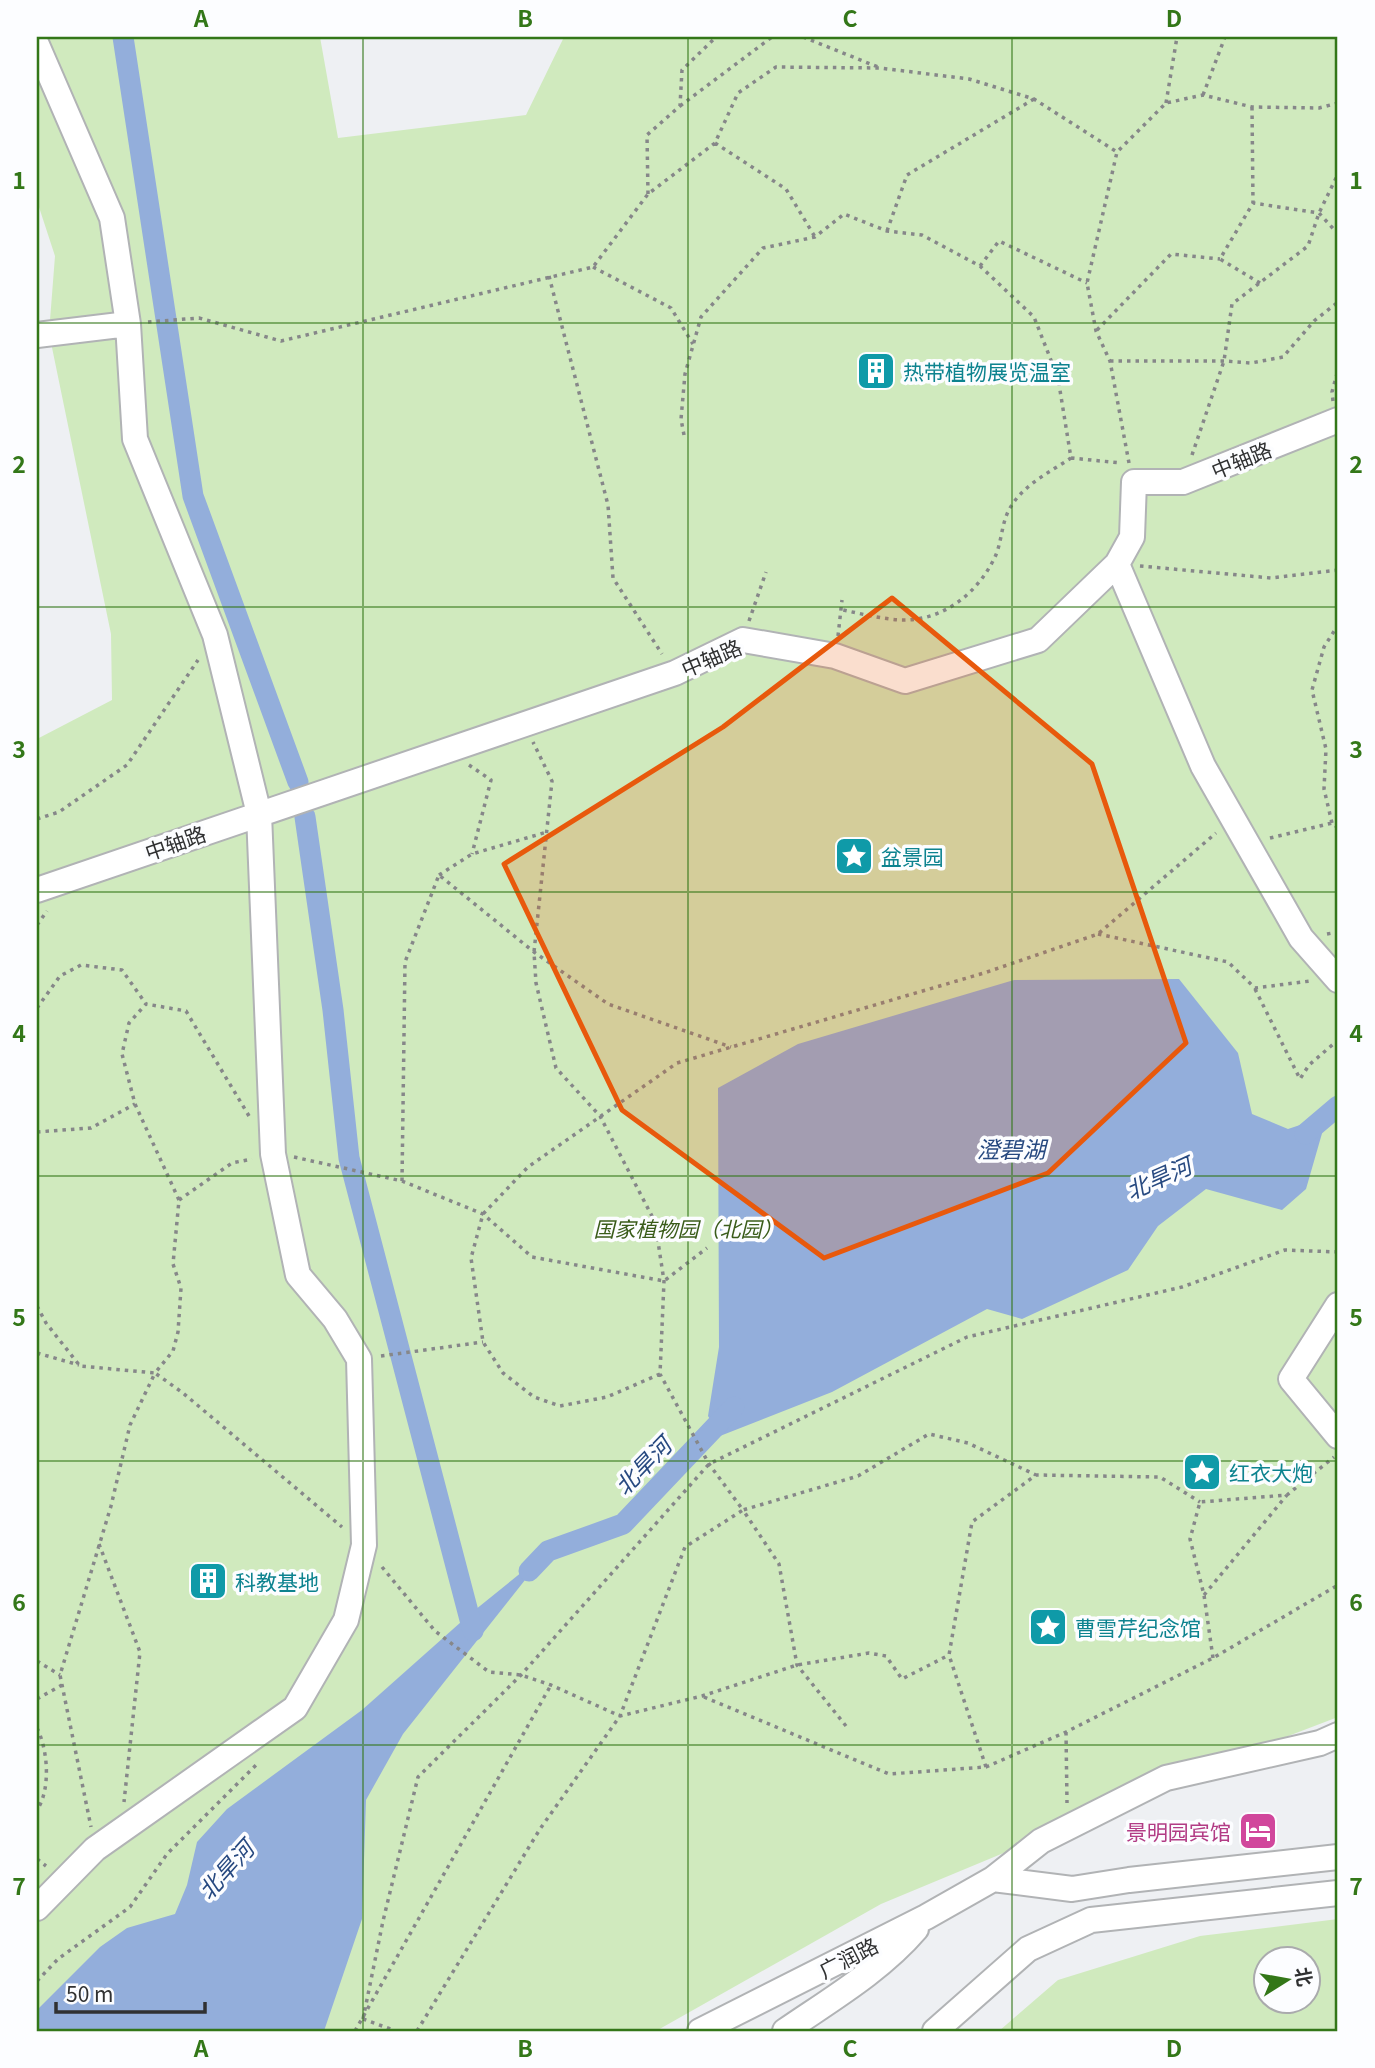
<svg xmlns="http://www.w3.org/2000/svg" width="1375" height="2068" font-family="Georgia,'Noto Sans SC',serif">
<rect width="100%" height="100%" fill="#eef0f3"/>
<path fill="#d0eabe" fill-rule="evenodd" d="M37 37H320L338 138 526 115 564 37H1338V1717L1244 1753 881 1904 656 2031H37V739L112 700 111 634 49 333 55 256 37 201Z
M1338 1919V2031H999L1058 1980 1200 1936ZM1266 1960H1308V2002H1266Z"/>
<path fill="#93aedb" d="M1179 979 1238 1053 1252 1114 1288 1129 1327 1116 1306 1189 1282 1210 1206 1189 1158 1226 1128 1270 1022 1319 987 1309 832 1392 720 1436 708 1416 719 1347 718 1088 798 1044 1014 980Z
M548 1551 403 1734 366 1800 362 1919 324 2031H37V2010L100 1947 127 1928 175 1914 187 1885 197 1842 227 1809 362 1710 470 1614Z"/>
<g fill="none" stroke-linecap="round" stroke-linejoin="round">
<path stroke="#93aedb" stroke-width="21" d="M123 37 193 496 298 782
M305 817 333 1010 349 1158 473 1631
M1305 1134 1338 1106
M529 1571 548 1551 623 1524 734 1407"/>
<defs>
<path id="minor" d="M37 45 112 218 128 324 135 439 215 635 259 814 273 1154 298 1275 335 1319 359 1359 364 1545 346 1620 295 1708 95 1849 37 1908
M37 335 128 324
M1117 564 1203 766 1301 938 1338 980
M37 890 675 673 743 640 835 656 905 681 1038 640 1117 564 1132 537 1134 482H1183L1338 420
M1338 1305 1291 1379 1338 1436
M993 1879 1072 1889 1129 1880 1338 1857
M700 2031 926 1917 993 1879 1041 1841 1166 1778 1320 1743 1338 1735
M785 2031C830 2000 880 1971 916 1929
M935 2031 1028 1949 1091 1920 1338 1893"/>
</defs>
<use href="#minor" stroke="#b1b3b5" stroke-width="28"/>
<path stroke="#868789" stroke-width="3.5" stroke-dasharray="3.5 5" stroke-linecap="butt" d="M803 37 878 67
M1203 95 1225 37
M1166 103 1177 37
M680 106 772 37
M1252 107 1253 203
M715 143 786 189 815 237
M648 194 647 135 680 106 682 70 716 37
M887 231 907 175 1034 99
M980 266 999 241 1087 283
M593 267 671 308 693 344
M549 276 608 505 613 578 662 654
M1260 283 1220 259 1253 203 1319 213 1338 234
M148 322 199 318 281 341 593 267 648 194 715 143 738 93 776 67 880 68 969 79 1034 99 1117 152
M1097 330 1171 254 1220 259
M1110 361H1224L1251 363 1283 357 1314 321 1338 302
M1333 401 1332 392 1338 370
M684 435 681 419 685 374 701 317 763 248 815 237 844 214 887 231 922 235 980 266 1034 317 1058 378 1071 458C1050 472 1023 485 1010 508 1001 523 1002 544 994 559 976 595 942 621 901 620 882 619 862 614 843 610
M1192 455 1224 361 1232 304 1308 246 1319 213 1338 174
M1071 458 1121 463
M1129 463 1110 361 1096 331 1087 283 1117 152 1166 103 1203 95 1252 107 1319 108 1338 103
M1140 566 1271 578 1338 570
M749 621 766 572
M838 636 842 600
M469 765 491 780 472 854
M37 819 59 812 127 765 198 660
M1332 823 1324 789 1326 749 1312 690 1324 647 1338 625
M1270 838 1332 823 1338 828
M439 875 472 854 547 832
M37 925 47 911
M1098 934 1228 962 1255 988 1310 981
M1327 934 1338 932
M1255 989 1300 1079 1309 1065 1338 1040
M37 1008 60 976 81 965 122 970 146 1004
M249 1116 186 1011 146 1004 129 1023 122 1054 135 1104 179 1200 173 1264 181 1288 178 1332 173 1351 155 1373 183 1393 342 1527
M37 1132 91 1128 135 1104
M294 1157 402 1181 483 1214 532 1257 664 1281 707 1248
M402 1181 405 962 439 875 534 952 608 1004 731 1047
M179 1200 232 1163 252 1159
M37 1306 46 1323 80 1366 155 1373 130 1425 111 1506 60 1675 91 1827
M37 1353 79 1365
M381 1356 483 1342
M660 1374 607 1397 560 1406 534 1397 503 1373 483 1342 471 1258 483 1214 528 1167 677 1063 984 973 1098 934 1216 833
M99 1544 140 1652 124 1802
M382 1567 435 1631 489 1672 521 1675 551 1685 620 1716 685 1547 743 1510 709 1464 660 1374 664 1281 655 1222 600 1116 556 1068 536 983 534 952 552 781 533 742
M1204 1595 1287 1495
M1213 1658 1204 1595 1190 1539 1200 1502 1287 1495 1334 1457
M37 1661 60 1675
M704 1697 889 1774 986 1767 1066 1732 1213 1658 1338 1585
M37 1699 62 1685
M846 1726 797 1665 779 1564 743 1510 858 1476 929 1434 968 1443 1036 1475
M37 1728C48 1750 51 1789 37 1810
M1066 1732 1067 1803
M986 1767 949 1655 972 1522 1036 1475 1160 1477 1200 1502
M37 1859 46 1866
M37 1981 58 1959 130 1907 167 1854 257 1764
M363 2019 383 1921 418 1777 521 1675 709 1464 967 1337 1182 1287 1285 1250 1338 1252
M363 2019 396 2031
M355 2031 551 1685
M417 2031 540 1829 620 1716 702 1696 797 1665 869 1653 886 1656 902 1679 949 1655"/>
<use href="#minor" stroke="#fff" stroke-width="24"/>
</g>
<path fill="#e8590c" fill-opacity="0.2" stroke="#e8590c" stroke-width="5" stroke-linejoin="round" d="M892 598 1092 764 1186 1043 1048 1173 824 1258 622 1110 504 864 723 727Z"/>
<path fill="none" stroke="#337718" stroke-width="2" stroke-opacity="0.55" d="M363 37V2031M688 37V2031M1012 37V2031M37 323H1338M37 607H1338M37 892H1338M37 1176H1338M37 1461H1338M37 1745H1338"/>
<defs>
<symbol id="building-square" viewBox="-11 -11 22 22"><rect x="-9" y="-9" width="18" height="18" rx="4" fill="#0f9aa8" stroke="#fcfdff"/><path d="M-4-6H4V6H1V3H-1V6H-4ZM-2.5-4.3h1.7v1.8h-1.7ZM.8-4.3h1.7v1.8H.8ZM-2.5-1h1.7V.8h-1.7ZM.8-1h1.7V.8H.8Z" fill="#fff"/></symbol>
<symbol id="sight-square" viewBox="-11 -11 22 22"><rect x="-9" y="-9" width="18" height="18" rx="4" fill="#0f9aa8" stroke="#fcfdff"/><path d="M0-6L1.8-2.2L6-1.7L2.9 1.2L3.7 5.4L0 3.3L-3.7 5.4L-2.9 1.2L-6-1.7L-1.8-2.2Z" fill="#fff"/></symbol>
<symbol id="hotel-square" viewBox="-11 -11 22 22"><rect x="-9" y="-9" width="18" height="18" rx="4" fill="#d1479c" stroke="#fcfdff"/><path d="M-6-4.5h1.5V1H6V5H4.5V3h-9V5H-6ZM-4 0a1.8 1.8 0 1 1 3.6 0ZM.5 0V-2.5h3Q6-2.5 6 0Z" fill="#fff"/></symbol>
</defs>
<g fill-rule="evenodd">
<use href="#building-square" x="854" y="349" width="44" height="44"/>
<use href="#sight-square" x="832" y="834" width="44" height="44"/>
<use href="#sight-square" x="1180" y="1450" width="44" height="44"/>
<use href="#building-square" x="186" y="1559" width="44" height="44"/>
<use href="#sight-square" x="1026" y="1605" width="44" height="44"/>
<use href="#hotel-square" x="1236" y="1809" width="44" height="44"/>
</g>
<g text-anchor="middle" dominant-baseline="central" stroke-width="7" stroke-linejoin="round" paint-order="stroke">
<g font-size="21" fill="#0d838f" stroke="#fcfdff" text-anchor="start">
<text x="903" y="371">热带植物展览温室</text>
<text x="881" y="856">盆景园</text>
<text x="1229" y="1472">红衣大炮</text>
<text x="235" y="1581">科教基地</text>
<text x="1075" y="1627">曹雪芹纪念馆</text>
</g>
<g font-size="21" fill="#303132" stroke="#fcfdff">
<text transform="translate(1241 459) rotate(-22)">中轴路</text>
<text transform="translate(711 657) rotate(-23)">中轴路</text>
<text transform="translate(175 842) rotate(-19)">中轴路</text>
<text transform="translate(848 1957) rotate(-27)">广润路</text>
</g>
<g font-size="21" font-style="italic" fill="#3a5c1a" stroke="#fcfdff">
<text x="688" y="1228">国家植物园（北园）</text>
</g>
<g font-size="21" fill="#b23c85" stroke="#fcfdff" text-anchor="end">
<text x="1231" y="1831">景明园宾馆</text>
</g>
<g font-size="23" font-style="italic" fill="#274980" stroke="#fcfdff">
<text x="1011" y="1148">澄碧湖</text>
<text transform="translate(1158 1177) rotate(-24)">北旱河</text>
<text transform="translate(642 1465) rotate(-46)">北旱河</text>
<text transform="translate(225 1869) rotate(-48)">北旱河</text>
</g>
</g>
<rect width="1375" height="2068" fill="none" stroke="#fcfdff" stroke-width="77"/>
<g transform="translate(1287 1980) rotate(79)"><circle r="33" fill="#fcfdff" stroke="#aaabad" stroke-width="2"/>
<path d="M0-5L12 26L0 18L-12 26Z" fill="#337718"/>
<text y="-10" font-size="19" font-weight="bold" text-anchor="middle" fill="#303132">北</text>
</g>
<path d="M56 2002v10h149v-10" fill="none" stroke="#303132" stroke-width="3.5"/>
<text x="66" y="2002" font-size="21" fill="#303132" stroke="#fcfdff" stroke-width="5" paint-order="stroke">50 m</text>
<rect x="38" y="38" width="1298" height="1992" fill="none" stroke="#337718" stroke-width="2.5"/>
<g font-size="23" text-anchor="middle" font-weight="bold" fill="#337718">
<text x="201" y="27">A</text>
<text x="525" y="27">B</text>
<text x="850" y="27">C</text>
<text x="1174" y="27">D</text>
<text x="19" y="189">1</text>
<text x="1356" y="189">1</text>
<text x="19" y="473">2</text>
<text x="1356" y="473">2</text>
<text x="19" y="758">3</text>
<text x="1356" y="758">3</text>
<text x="19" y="1042">4</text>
<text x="1356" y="1042">4</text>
<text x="19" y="1326">5</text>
<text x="1356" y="1326">5</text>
<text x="19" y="1611">6</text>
<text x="1356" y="1611">6</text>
<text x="19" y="1895">7</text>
<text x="1356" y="1895">7</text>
<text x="201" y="2057">A</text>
<text x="525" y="2057">B</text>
<text x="850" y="2057">C</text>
<text x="1174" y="2057">D</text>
</g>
</svg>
